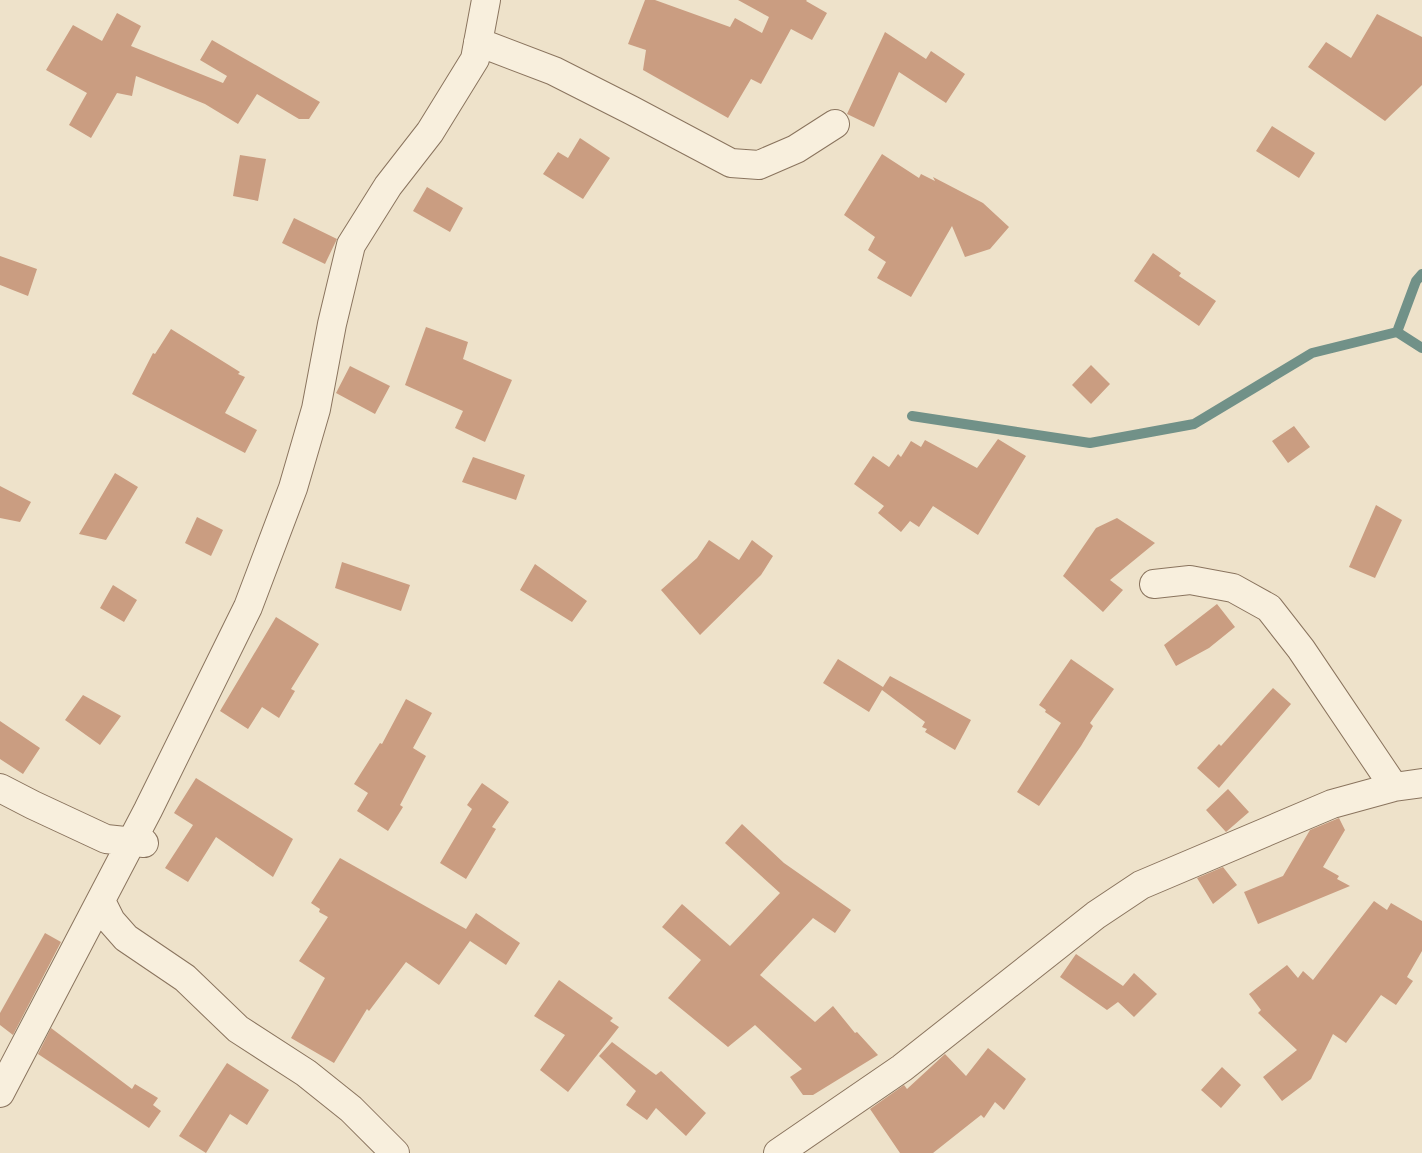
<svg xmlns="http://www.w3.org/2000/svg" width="1422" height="1153" font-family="Merriweather,serif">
<rect width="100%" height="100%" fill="#eee2ca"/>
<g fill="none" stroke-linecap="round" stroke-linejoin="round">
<path stroke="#719188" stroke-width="10" d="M1422 274 1416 281 1397 332 1422 348
M912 416 1090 443 1194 424 1312 353 1397 332"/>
</g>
<path fill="#ca9d81" d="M645 0H655L730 27 735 18 762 33 769 17 738 0H807L806 1 827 13 812 40 791 29 761 84 751 79 728 118 643 70 646 50 628 44Z
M117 13 141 26 131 46 223 83 227 76 200 60 212 40 320 102 309 119H299L257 94 238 124 205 104 136 76 132 96 117 93 91 138 69 125 87 93 46 70 73 25 102 41Z
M1377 14 1422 37V85L1385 121 1308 67 1326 42 1351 58Z
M885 32 926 59 931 51 965 74 946 103 899 72 874 127 847 114Z
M1272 126 1315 153 1299 178 1256 151Z
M580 138 610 158 583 199 543 174 558 152 568 158Z
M882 154 919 178 921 174 935 181 933 177 983 203 1009 227 990 249 965 257 952 226 911 297 877 278 886 262 868 250 875 237 844 215Z
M240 155 266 159 258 201 233 196Z
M427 187 463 208 450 232 413 211Z
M294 218 337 239 325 264 282 243Z
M1153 253 1181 273 1179 276 1216 301 1199 326 1134 281Z
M0 256 37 269 28 296 0 285Z
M426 327 468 342 463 359 512 380 485 442 455 428 463 411 405 385Z
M171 329 240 372 238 374 245 377 225 413 257 430 245 453 132 394 153 353 155 354Z
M1091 365 1110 384 1091 404 1072 385Z
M350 366 390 386 375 414 336 393Z
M1294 426 1310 447 1288 463 1272 441Z
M998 439 1026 456 978 535 933 506 919 527 910 521 901 532 878 513 884 506 854 484 873 456 889 467 898 454 901 457 911 441 921 447 925 440 977 468Z
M473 457 525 475 516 500 462 482Z
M115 473 138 487 106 540 79 534Z
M0 486 31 502 20 522 0 518Z
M1376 505 1402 520 1375 578 1349 567Z
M197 517 223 530 211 556 185 543Z
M1117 518 1155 543 1110 580 1123 590 1103 612 1063 576 1096 528Z
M709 540 739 560 752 540 773 556 761 575 700 635 661 590 697 558Z
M342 562 410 585 401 611 335 588Z
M535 564 587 601 572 622 520 590Z
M113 585 137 600 124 622 100 608Z
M1217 604 1235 627 1209 648 1176 666 1164 645Z
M276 617 319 644 291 689 295 691 279 718 262 707 248 729 220 711Z
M838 659 883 687 890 676 971 720 955 750 925 732 927 729 922 727 925 722 882 690 869 712 823 683Z
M1071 659 1114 689 1090 723 1093 726 1081 746 1039 806 1017 792 1061 723 1045 712 1046 710 1039 705Z
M1273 688 1291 704 1219 788 1197 768 1219 744 1221 746Z
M83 695 121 716 100 745 65 720Z
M406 699 432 713 413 748 426 756 400 805 403 807 388 831 357 811 368 793 354 784 380 743 382 744Z
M0 721 40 748 23 774 0 759Z
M196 778 293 839 273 877 216 837 188 882 165 868 193 825 174 813Z
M482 783 509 802 492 827 496 829 466 879 440 863 472 809 467 805Z
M1228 789 1249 812 1226 832 1206 810Z
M1339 818 1345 830 1323 867 1339 876 1337 879 1350 886 1258 924 1244 892 1283 876 1310 830Z
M742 824 784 863 851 910 835 933 813 918 760 975 815 1022 833 1006 855 1033 857 1032 878 1055 813 1095H803L790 1077 802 1069 755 1025 728 1047 668 998 701 960 662 927 682 904 730 946 780 893 725 843Z
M340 858 466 929 476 913 520 943 506 965 470 941 439 985 406 962 369 1011 367 1009 334 1063 291 1038 325 978 299 961 328 917 319 912 320 909 311 903Z
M1223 867 1237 885 1213 904 1197 878Z
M1374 901 1387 910 1391 903 1422 921V951L1407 977 1413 981 1396 1005 1381 995 1346 1043 1333 1034 1311 1079 1282 1101 1263 1077 1297 1050 1258 1013 1261 1010 1249 994 1287 965 1298 978 1303 971 1313 980Z
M45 933 61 942 13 1035 0 1025V1013Z
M1076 954 1123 986 1134 973 1157 994 1134 1017 1118 1002 1107 1010 1060 977Z
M559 980 613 1018 610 1021 619 1027 568 1092 540 1070 565 1035 534 1016Z
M51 1028 132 1089 135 1084 158 1098 153 1105 161 1111 149 1128 38 1054Z
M612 1042 656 1075 661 1071 706 1113 686 1136 656 1108 647 1120 626 1105 636 1091 599 1056Z
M988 1048 1026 1079 1004 1110 995 1102 984 1118 981 1115 933 1153H900L870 1109 904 1085 907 1089 945 1054 966 1076Z
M227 1063 269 1090 247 1125 230 1114 206 1153 179 1136Z
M1222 1067 1241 1085 1221 1108 1201 1090Z"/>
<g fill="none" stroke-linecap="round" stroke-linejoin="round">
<defs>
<path id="street" d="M478 42 554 71 631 110 731 163 759 165 796 149 835 124
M1154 584 1190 580 1233 588 1269 608 1301 649 1394 787
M0 788 33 805 106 839 144 843
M101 901 111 921 126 938 185 978 238 1029 306 1073 351 1109 395 1153
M0 1093 148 810 248 607 293 488 316 409 332 324 351 245 388 186 430 132 475 59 486 0
M778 1153 902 1068 1096 915 1141 885 1332 804 1394 787 1422 783"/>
</defs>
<use href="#street" stroke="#8a745e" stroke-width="30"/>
<use href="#street" stroke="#f8efdd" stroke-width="28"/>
</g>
</svg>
